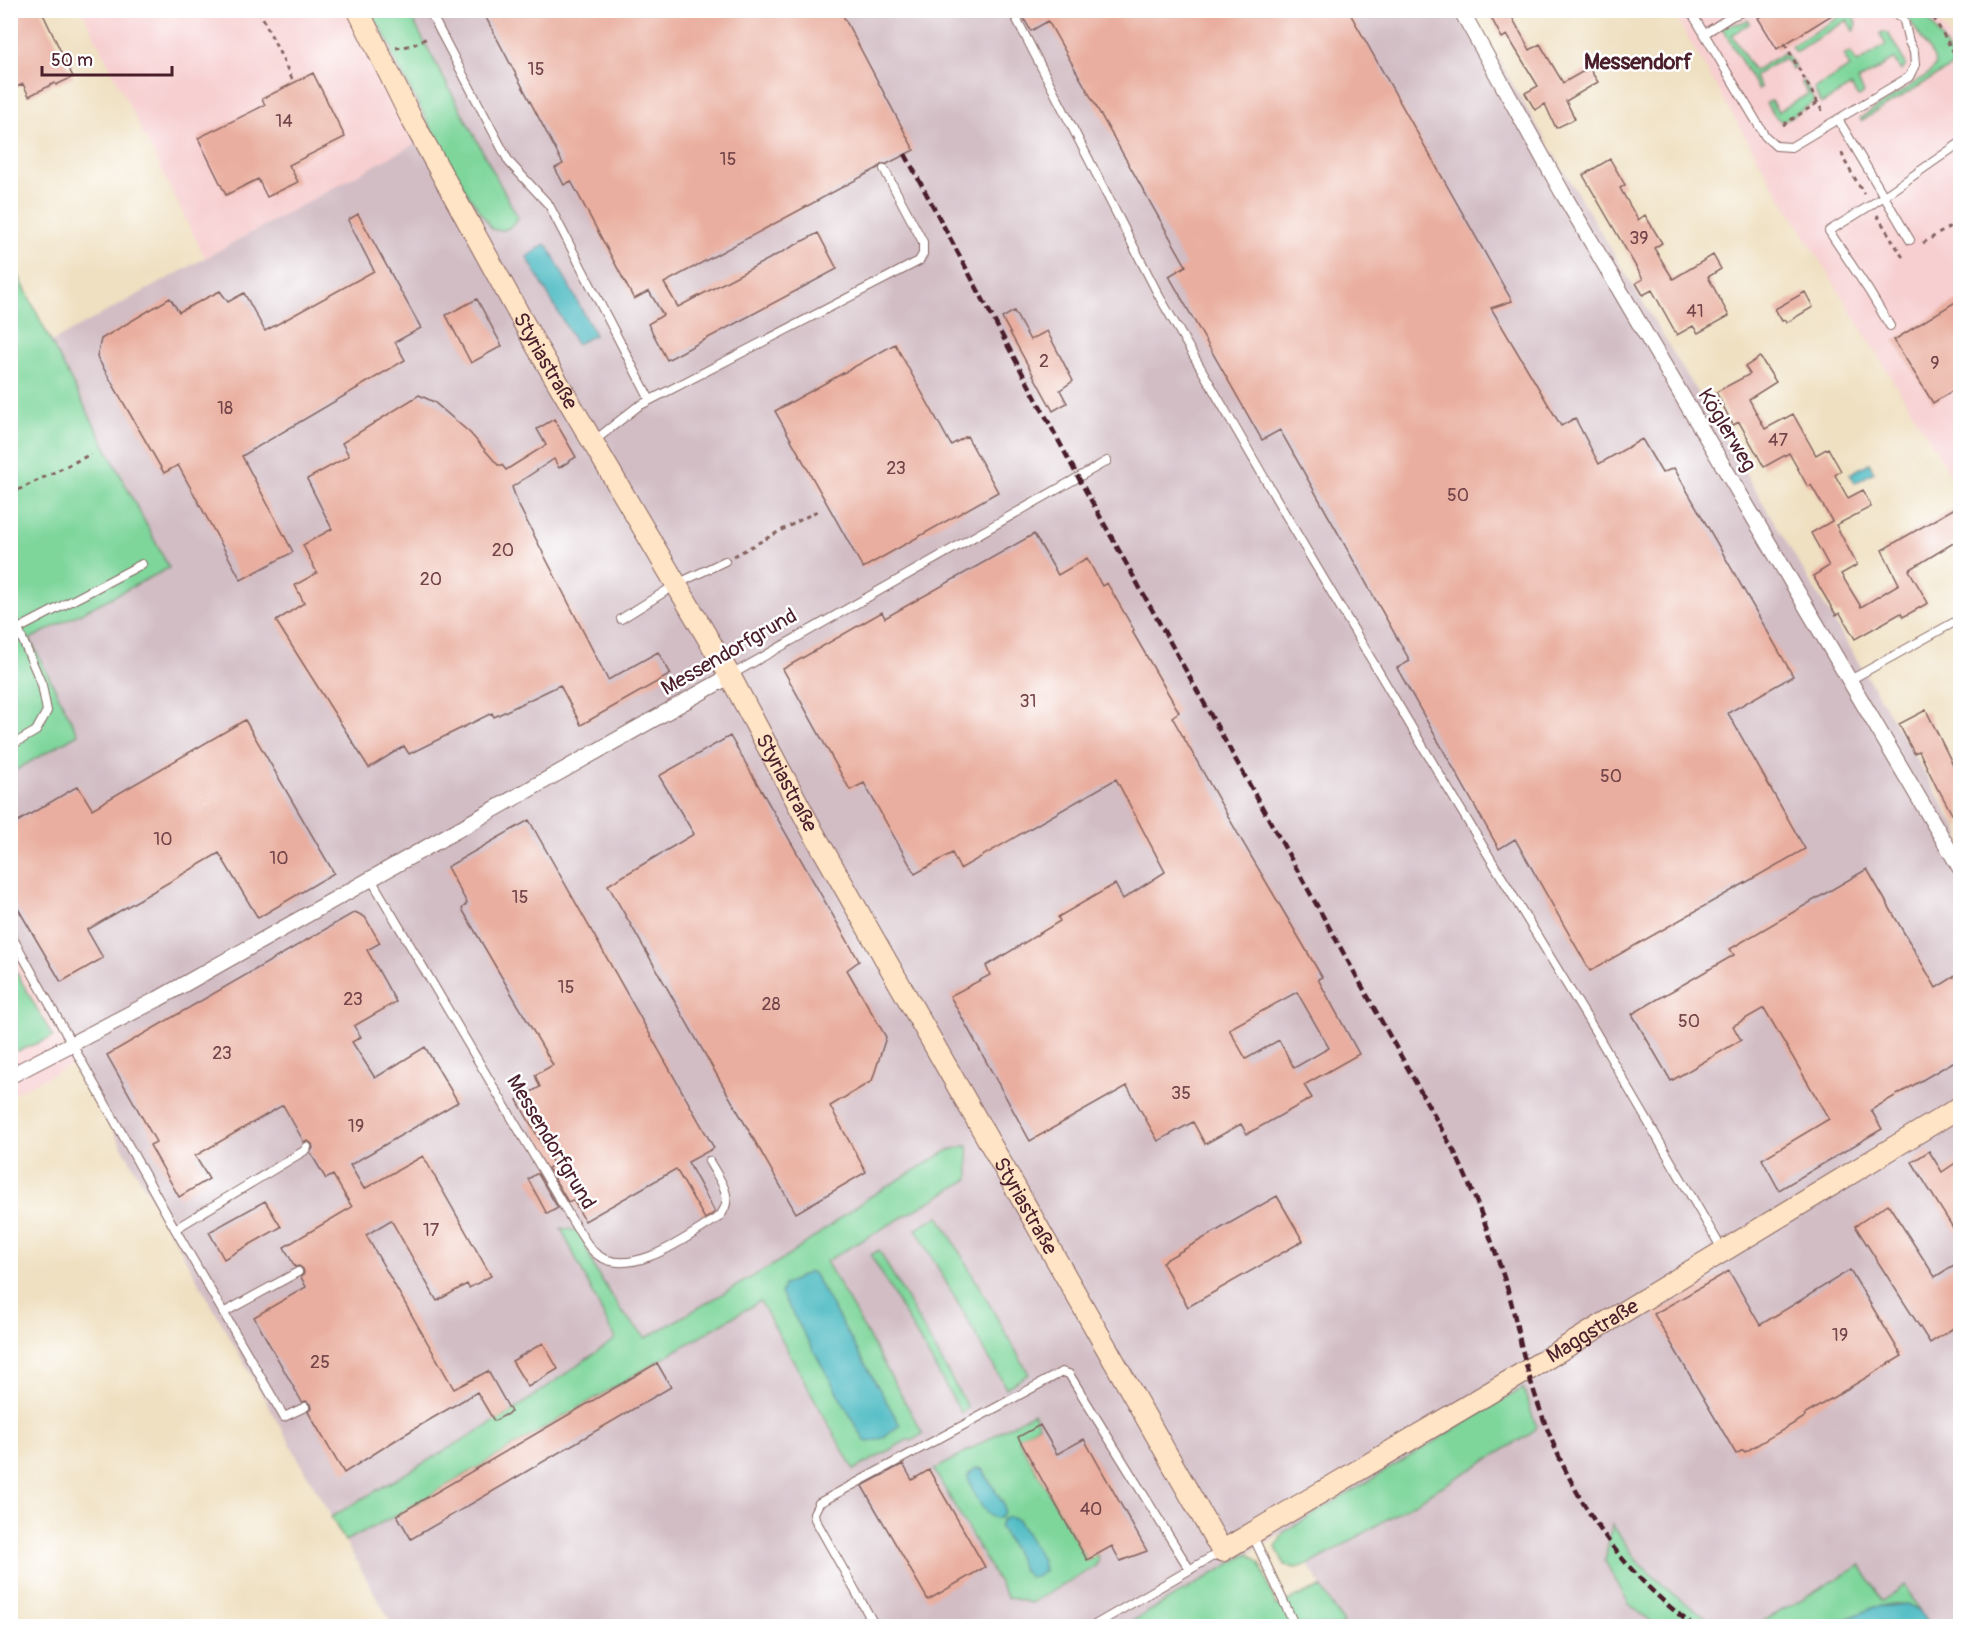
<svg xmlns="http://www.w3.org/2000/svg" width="1971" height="1637" font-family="Pangolin,sans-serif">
<rect width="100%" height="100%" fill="#fff"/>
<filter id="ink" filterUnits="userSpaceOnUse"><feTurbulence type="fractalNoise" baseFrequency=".0167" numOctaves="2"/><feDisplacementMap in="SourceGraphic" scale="12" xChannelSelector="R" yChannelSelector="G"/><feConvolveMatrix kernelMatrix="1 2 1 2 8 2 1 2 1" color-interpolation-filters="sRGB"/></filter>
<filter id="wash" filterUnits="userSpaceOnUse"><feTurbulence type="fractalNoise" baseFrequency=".008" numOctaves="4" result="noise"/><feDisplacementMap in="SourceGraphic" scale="24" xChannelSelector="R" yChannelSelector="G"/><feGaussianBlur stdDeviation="1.35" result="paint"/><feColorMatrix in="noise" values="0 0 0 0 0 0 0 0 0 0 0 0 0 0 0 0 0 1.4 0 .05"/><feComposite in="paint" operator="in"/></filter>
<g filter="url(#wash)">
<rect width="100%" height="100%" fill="#efe0c1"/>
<path fill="#f7cfd0" d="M82 11H348L415 144 205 258Z
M1672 11H1933L1960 54V62L1956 64 1960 72V490L1768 176Z
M10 950 74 1064 11 1095H10Z"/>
<path fill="#d2bdc5" d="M348 11H1472L1511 82 1960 832V1626H1681L1606 1563 1629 1604 1656 1626H1345L1287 1530 1124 1626H393L11 950 10 773 78 734 30 639 169 568 51 342 414 144Z"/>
<path fill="#7ed69b" stroke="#647a63" stroke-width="1.5" d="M370 11H408L518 218C511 228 504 233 492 229L461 184 392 55V48Z
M1849 11 1857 23 1855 30 1853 31 1847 20 1795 52 1791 46Z
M1904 11H1922L1934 26 1956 64 1861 121 1860 118 1930 73 1935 66 1934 58Z
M1748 20 1750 23 1732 35 1754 71 1785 52 1795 67 1792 69 1784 58 1754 76 1761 88 1758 90 1722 28C1730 23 1740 25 1748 20Z
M1882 32 1888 33 1906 64 1905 67 1901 71 1894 59 1858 81 1864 93 1858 97 1851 86 1821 104 1814 89 1850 67 1844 56 1850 52 1857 63 1886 45 1880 34Z
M1804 81 1815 102 1782 122 1774 115 1766 103 1771 101 1778 112 1808 94 1801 82Z
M10 258 51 342 169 568 30 639 78 734 11 773Z
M11 963 53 1037 18 1051 11 1052V1006L16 1003 11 993Z
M968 1145 969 1179 826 1261 923 1434 911 1441 909 1439 854 1470 760 1301 397 1515 345 1541 331 1517 511 1412 615 1339 561 1228 579 1231 596 1271 622 1312 646 1338 788 1256 868 1198 947 1151Z
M939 1216 1029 1374 1006 1388 916 1229Z
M879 1250 968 1408 961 1413 871 1255Z
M1523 1388 1536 1426 1532 1433 1313 1563 1296 1568 1285 1566 1276 1547 1284 1532Z
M1033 1413 1039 1425 1018 1438 1087 1560 1097 1554 1098 1562 1093 1568 1031 1603 1007 1597 934 1470Z
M1612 1524 1638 1562 1674 1595 1719 1626H1656L1629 1604 1605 1561Z
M1249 1553 1260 1563 1276 1606 1321 1587 1345 1626H1124Z
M1861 1565 1882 1601 1905 1585 1919 1610C1890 1593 1863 1616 1835 1622L1834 1626H1755Z"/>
<path fill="#4bbac2" stroke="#4a6c76" stroke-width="1.5" d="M545 244 548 246 595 335 576 344 527 257Z
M1869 463 1874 472 1855 483 1850 474Z
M809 1272 813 1273 900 1425C889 1433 880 1442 867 1442L864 1440 781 1293 784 1285Z
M976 1468 982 1469 1003 1503C1008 1515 997 1523 988 1514 981 1508 968 1483 968 1475Z
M1008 1517 1018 1520 1042 1560 1044 1571 1036 1577H1029L1022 1569 1016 1554 999 1526 1002 1520Z
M1908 1604 1919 1610 1929 1626H1834L1835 1622 1847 1619 1875 1607Z"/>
<g id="blocks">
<path fill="#e9ae9f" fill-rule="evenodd" d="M10 10H41L73 77 56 85 55 83 29 96 23 84 10 90Z
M482 10H840L914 150 887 164H882L878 168 664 283 678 307 818 233 837 269 667 360 648 324 663 315 649 291 634 299 571 181 564 185 555 168 563 164Z
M1019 10H1348L1512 301 1491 308 1561 426 1575 418 1599 464 1642 439 1662 473 1674 468 1793 676 1728 713 1805 849 1590 971 1515 839 1499 849 1397 668 1410 661 1280 430 1262 440 1169 276 1186 266 1048 21 1031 31Z
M1487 10H1508L1530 50 1540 44 1563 83 1589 68 1598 82 1566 101 1575 119 1556 128 1545 104 1535 110 1525 93 1538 86 1507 35 1502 38Z
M1771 10H1840L1777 49 1758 18Z
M313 73 345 137 289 165 298 182 267 197 258 179 226 195 198 138 265 105 262 99Z
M1610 159 1625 185 1620 188 1638 220 1645 215 1662 243 1654 248 1673 279 1713 255 1721 269 1708 277 1729 316 1698 333 1693 326 1677 335 1652 290 1643 295 1636 283 1643 279 1583 175Z
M358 214 421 328 395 342 405 360 242 456 293 552 241 580 178 465 164 473 97 357 101 339 170 298 179 312 220 291 228 302 244 293 265 331 374 271 348 220Z
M1805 292 1813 307 1786 323 1785 320 1782 321 1775 309Z
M477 299 502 346 471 363 446 315Z
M1960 299V386L1933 403 1894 340Z
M1014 311 1030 340 1047 331 1073 381 1060 390 1067 403 1053 411 1002 318Z
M895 344 951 445 967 436 998 492 863 568 775 411Z
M1760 357 1776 382 1749 399 1765 429 1793 414 1816 455 1828 448 1841 471 1835 475 1848 498 1863 490 1871 507 1836 525 1857 565 1841 574 1861 607 1899 584 1882 550 1960 505V539L1909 570 1928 603 1903 617 1901 613 1855 639 1840 613 1836 615 1813 576 1829 566 1811 533 1832 521 1811 485 1808 487 1789 453 1764 467 1739 422 1733 425 1716 392 1750 374 1745 367Z
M419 395 434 402 470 433 498 465H502L506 470 546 445 537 429 554 419 576 457 559 468 554 459 512 487 518 504 608 680 658 652 671 674 581 725 560 685 494 717 492 713 409 754 404 746 369 768 276 621 304 603 295 585 317 573 303 545 332 529 307 479 349 456 342 443Z
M1034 534 1058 575 1087 558 1102 586 1107 583 1134 630 1132 631 1179 712 1172 717 1238 834 1322 977 1318 979 1359 1054 1304 1085 1312 1098 1247 1134 1241 1124 1205 1144 1193 1122 1158 1141 1127 1086 1030 1141 950 996 990 975 986 966 1060 921 1058 917 1115 884 1123 899 1165 872 1116 779 960 869 952 853 915 874 864 783 850 790 783 669 882 612 885 618ZM1297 992 1329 1048 1294 1068 1279 1040 1246 1059 1229 1029Z
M1926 710 1960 779V829L1939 790H1938L1919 751 1914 753 1899 724Z
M245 720 334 873 258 918 219 853 87 930 103 958 61 982 10 895V826L78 786 92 809Z
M730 736 859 961 847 970 886 1037 872 1081 830 1106 866 1172 796 1213 608 885 694 834 659 776Z
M529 820 714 1148 688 1162 715 1212 705 1219 676 1169 585 1221 573 1200 568 1202 548 1168 554 1165 517 1100 540 1087 535 1075 553 1065 462 909 467 903 447 867Z
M1867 869 1936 988 1960 973V1058L1871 1110 1882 1129 1779 1190 1762 1159 1829 1119 1764 1008 1733 1026 1741 1040 1671 1081 1632 1014 1734 955 1730 949Z
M355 912 365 917 380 943 367 950 396 1002 354 1026 361 1037 352 1042 375 1078 425 1047 458 1102 350 1165 364 1189 423 1156 491 1276 469 1288 467 1284 437 1301 391 1220 366 1235 454 1389 488 1371 511 1412 494 1421 477 1392 402 1436 344 1473 308 1412 311 1408 310 1404 306 1401 302 1402 254 1317 306 1287 301 1277 304 1273 303 1269 299 1266 295 1267 284 1247 352 1207 333 1175 326 1179 310 1152 313 1148 312 1144 308 1141 304 1142 283 1105 195 1156 209 1179 179 1197 150 1145 156 1142 107 1055Z
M1929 1151 1942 1172 1960 1160V1239L1912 1162Z
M536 1174H538L558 1208 547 1214 528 1179Z
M1277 1196 1303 1241 1188 1307 1162 1262Z
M265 1201 281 1227 224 1259 209 1232Z
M1888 1204 1935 1277 1960 1261V1324L1930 1343 1855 1226Z
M1850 1270 1902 1356 1804 1415 1805 1417 1745 1452 1743 1450 1736 1454 1654 1314 1729 1271 1760 1325Z
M543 1343 558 1369 528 1387 512 1361Z
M657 1363 671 1387 411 1539 397 1515Z
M1040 1425 1057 1454 1084 1439 1147 1551 1120 1561 1112 1546 1087 1560 1018 1437Z
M903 1464 912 1480 929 1470 985 1567 928 1600 862 1486Z"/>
</g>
</g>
<g filter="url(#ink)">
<use href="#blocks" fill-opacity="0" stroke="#846360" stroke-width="1.5"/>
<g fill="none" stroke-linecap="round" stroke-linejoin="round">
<defs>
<path id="lane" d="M429 10 509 162 549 205 650 400
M1012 10 1159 296 1284 512 1441 777 1595 1031 1722 1249
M1690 10 1765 136 1776 146 1791 147 1838 119 1910 240
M1884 10 1903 17
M1704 34 1732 16 1747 10
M1838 119 1909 77 1915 65 1914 52 1909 42 1903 17 1899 10
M1890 326 1869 291 1829 231 1871 205 1960 143
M594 441 637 407 919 261 923 254V242L884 169
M621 619 677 584 725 561
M731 675 1107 461
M1850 680 1960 619
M10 746 36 731 47 711 42 685 18 629 142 564
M371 879 576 1227C582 1235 588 1247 595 1253 629 1282 690 1235 719 1217 736 1197 720 1181 709 1161
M10 933 175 1229 284 1417 305 1407
M175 1229 304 1151 307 1147
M223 1313 298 1272
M1253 1536 1295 1626
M875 1626 815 1519 814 1513 819 1503 1062 1372 1069 1374 1190 1570
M1093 1626 1220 1552"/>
<path id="street" d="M1461 10 1562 192 1960 868
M10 1076 158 999 730 676"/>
<g id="secondary">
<path id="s1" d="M358 10 411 118 537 347 730 676 813 832 1222 1551 1528 1370 1960 1107"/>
</g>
</defs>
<use href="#lane" stroke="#846360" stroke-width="10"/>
<use href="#street" stroke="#846360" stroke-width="17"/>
<use href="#secondary" stroke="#846360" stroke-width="23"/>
<path stroke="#846360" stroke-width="3" stroke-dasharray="4.5 4.5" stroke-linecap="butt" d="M259 10 294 83
M1929 10 1960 63
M1785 44 1824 114
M396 48 413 45 429 37
M1783 125 1817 103
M1842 153 1844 160 1864 194
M1877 215 1902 256 1907 253
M1923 243 1958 222 1960 227
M10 494 91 454
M734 556 817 511
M10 615H11"/>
<use href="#lane" stroke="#fff" stroke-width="8"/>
<use href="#street" stroke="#fff" stroke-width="15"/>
<use href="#secondary" stroke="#ffe4c6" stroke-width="21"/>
<path stroke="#4a1f2b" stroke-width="4.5" stroke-dasharray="9 4.5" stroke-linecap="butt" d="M905 154 1078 477 1455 1153C1475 1195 1492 1240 1506 1284 1515 1312 1519 1341 1527 1368 1556 1472 1607 1562 1694 1626"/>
</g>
</g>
<g text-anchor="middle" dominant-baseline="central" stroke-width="5" stroke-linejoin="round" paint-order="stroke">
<g font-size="18" fill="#724348">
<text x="536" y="69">15</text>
<text x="284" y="121">14</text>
<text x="728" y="159">15</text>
<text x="1639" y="238">39</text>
<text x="1695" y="311">41</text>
<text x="1044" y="361">2</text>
<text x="1935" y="363">9</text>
<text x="225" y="408">18</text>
<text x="1778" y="440">47</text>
<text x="896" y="468">23</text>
<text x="1458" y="495">50</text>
<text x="503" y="550">20</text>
<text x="431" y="579">20</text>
<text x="1028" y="701">31</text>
<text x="1611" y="776">50</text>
<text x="163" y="839">10</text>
<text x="279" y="858">10</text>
<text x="520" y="897">15</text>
<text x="566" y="987">15</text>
<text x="353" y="999">23</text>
<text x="771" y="1004">28</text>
<text x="1689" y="1021">50</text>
<text x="222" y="1053">23</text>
<text x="1181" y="1093">35</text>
<text x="356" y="1126">19</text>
<text x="431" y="1230">17</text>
<text x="1840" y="1335">19</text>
<text x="320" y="1362">25</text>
<text x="1091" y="1509">40</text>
</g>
<g font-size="21" fill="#4a1f2b" stroke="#fff">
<text stroke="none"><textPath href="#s1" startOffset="398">Styriastraße</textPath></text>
<text transform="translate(1727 430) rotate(59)">Köglerweg</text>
<text transform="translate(729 652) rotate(-30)">Messendorfgrund</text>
<text stroke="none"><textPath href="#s1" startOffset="884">Styriastraße</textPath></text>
<text transform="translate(551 1142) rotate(59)">Messendorfgrund</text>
<text stroke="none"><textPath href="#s1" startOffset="1370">Styriastraße</textPath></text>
<text stroke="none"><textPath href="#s1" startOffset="2198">Maggstraße</textPath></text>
</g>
<g font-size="22" font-weight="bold" fill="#4a1f2b" stroke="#fff">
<text x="1638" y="62">Messendorf</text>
</g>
</g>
<rect width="1971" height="1637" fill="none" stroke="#fff" stroke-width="36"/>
<path d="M42 66v9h130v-9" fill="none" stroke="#4a1f2b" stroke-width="3"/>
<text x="51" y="66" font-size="18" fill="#4a1f2b" stroke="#ffffff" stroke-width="4.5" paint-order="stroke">50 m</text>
</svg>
